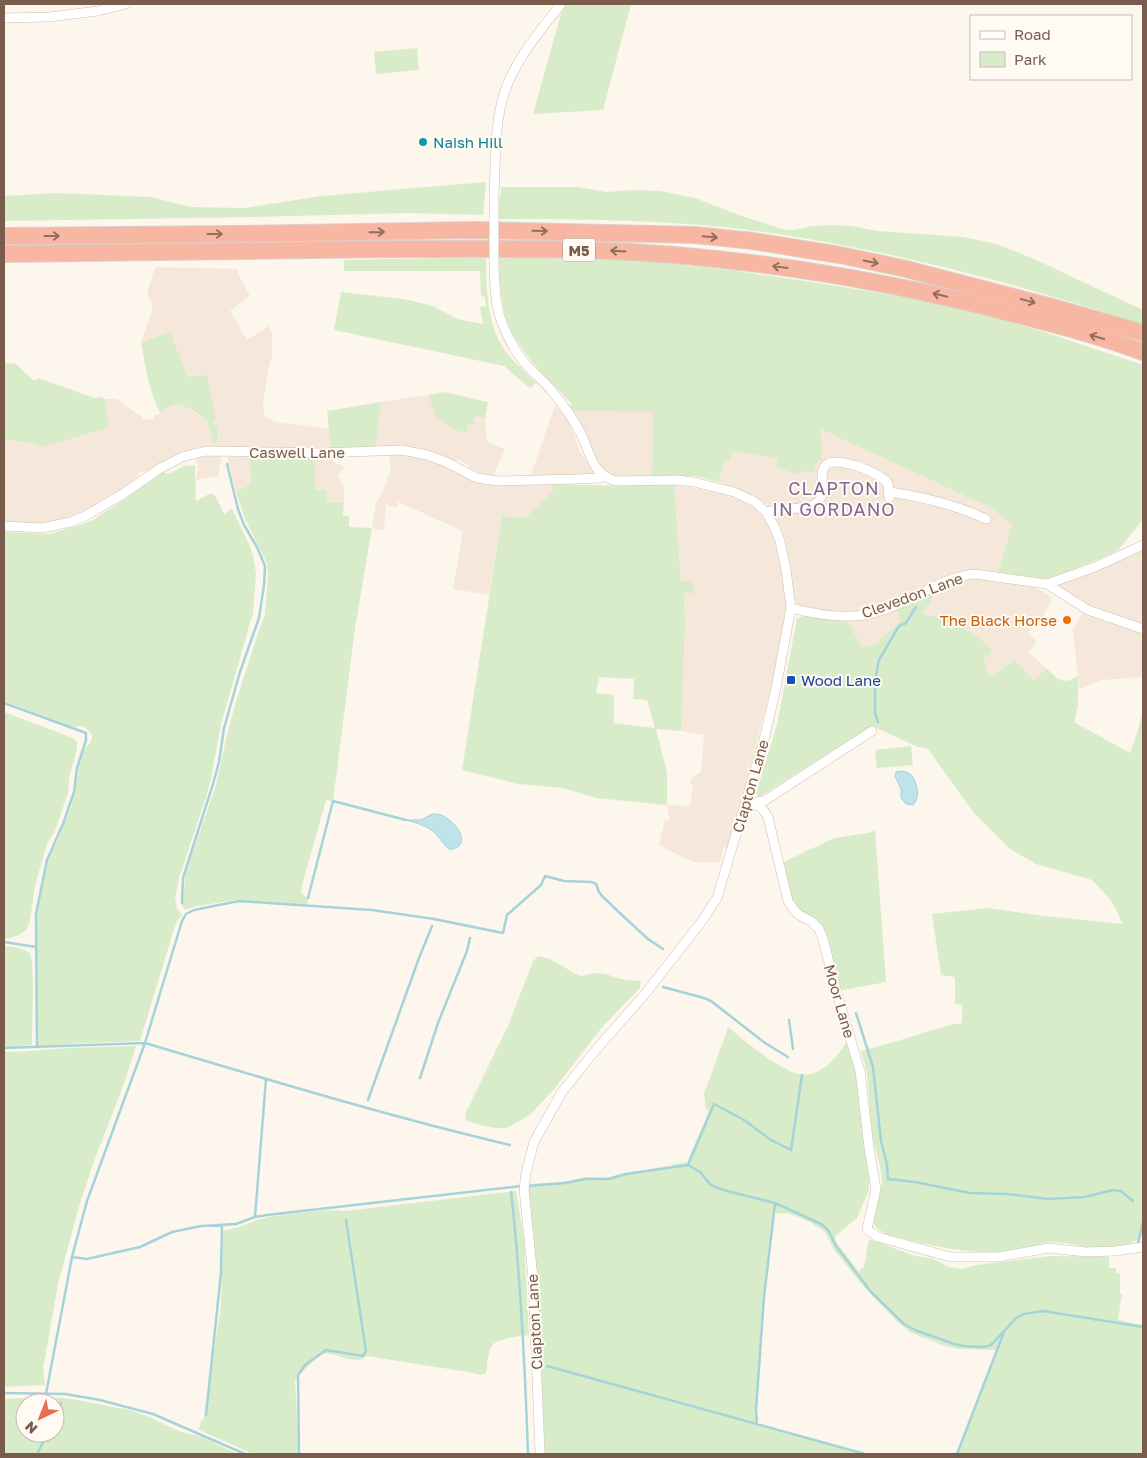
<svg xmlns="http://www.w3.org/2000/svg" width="1147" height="1458" font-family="'Golos Text',sans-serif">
<rect width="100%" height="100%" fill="#fdf6ec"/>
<path fill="#f5e8da" d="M155 267 238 269V274L250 296 230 311 247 340 269 326 272 334V356L268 370 263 404 264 414 268 418 275 422 330 429 331 450 208 446 189 450 177 454 148 472 143 471 139 473 138 480 86 514 40 526 4 523V439L38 444 109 427 105 399H116L142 417V420L154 419V415L161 414 168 407 174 405 184 406 202 417 208 422 210 430 212 442 217 424 214 425 213 421 216 420 188 377 170 333 141 343 153 307 147 294Z
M428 395 436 417 469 422 475 425 473 421 477 415 485 419 487 442 505 449 493 476 483 474 468 467 467 464 459 460 455 461 431 451 416 448 376 446 381 402Z
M555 405 569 421 580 452 594 472 595 475 592 476 531 475Z
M572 411 653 412 652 477 617 479 597 466Z
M820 428 989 507 1012 524 998 572 979 570 970 571 930 584 886 603 858 608V611H863V612L821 611 795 604 784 537 767 504 755 496 718 482 725 460 732 451 777 459 816 464 822 459Z
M387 452 425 457 508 484H553V491L527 516 523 518 502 516 489 595 453 589 463 531 398 502 397 508 386 504 384 530 372 528 376 502 381 496 391 468 389 454Z
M206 453 222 455 218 476 196 480 198 470 195 456Z
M331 454 333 459V462L344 467 337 477 344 486V503L327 502 315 490V455Z
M249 456 251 485 236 492 227 457Z
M674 484 722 494 743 501 752 506 766 519 779 550 787 613 777 663 730 849 724 847 720 862H693L659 845 665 820 670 821 667 805 690 806 693 785 690 784 691 778 701 772 704 735 681 731 685 626 684 593H693L681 581Z
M1143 548V626L1090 609 1057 589 1058 585Z
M976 578 1034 586 1052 598 1044 615 1028 633 1037 641 1029 652 1046 668 1034 681 991 677 984 669 983 659 975 634 963 628 951 620 922 614 938 588 960 580Z
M896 608 900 621 878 642 863 647 847 621 872 616Z
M1083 613 1143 631V677L1102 680 1079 689 1073 629Z"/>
<path fill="#d8ecc9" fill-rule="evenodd" d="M565 4H631L603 110 533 114 562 10Z
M417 48 419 70 376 74 374 52Z
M486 182 483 215 408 213 254 217 4 221V196L56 193 151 197 190 207 245 208 321 196Z
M501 187H577L606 192 635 190 660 191 695 198 736 214 785 230H794L812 226 835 225 851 226 878 231 964 237 997 244 1034 259 1143 310V325C1022 285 899 252 772 233 681 220 589 219 497 219Z
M486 257C486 291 487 332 511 358 519 367 528 375 536 383L530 388 504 366 334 330 341 292 404 299 433 306 457 319 483 324 480 307 486 306 485 297 481 296 480 271H344V260Z
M497 257 633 260 732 270 876 292 935 303 1035 329 1143 365V519L1121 547 1113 553 1061 575 1043 579 998 572 1012 524 989 507 821 429 822 459 816 464 813 473 803 471 795 474 777 467V459L732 451 730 462 725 460 718 482 695 476 652 477 653 412 572 411 570 406 572 404C548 379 514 349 505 315 500 296 500 276 497 257Z
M170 332 188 377 207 375 216 420 213 421 214 425 217 424V443H212C211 436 211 429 208 423 203 415 183 403 174 405 168 406 164 411 161 414 149 392 146 368 141 343Z
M4 363 16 364 34 381 39 378 94 398 100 397 105 399 109 427 40 448 37 444 4 439Z
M445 392 488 402 485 419 477 415 473 421 477 423 476 425 469 423 465 433 456 430 436 417 428 395Z
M381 402 376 446 331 450 327 411Z
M315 455V490L327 491V502L344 503 343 516H349V527L372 528 355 628 333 801 326 800 302 885 301 892 308 899 307 905 235 900 198 906 185 910 182 906 186 872 216 785 226 739 235 705 257 636 265 614 268 575 267 563 245 519 236 492 251 484 249 456Z
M195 465 196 501 211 493 216 497 224 514 232 509 250 546 253 555 256 574 253 613 221 724 211 778 206 797 179 878 175 898 177 908 182 915 177 921 174 929 140 1041 65 1044 36 1047 37 920 40 896 50 854 58 840 71 807 75 791 80 761 84 749 91 742 92 735C88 729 83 724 75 727L67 725 4 701V532L49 534 80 525 93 520 117 504 161 472 169 474 184 466Z
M553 484 628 486 674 484 681 581H693L694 593H684L685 626 681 731 656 729 667 773V805L596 798 563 788 519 784 462 770 502 516 523 518 527 516 553 491ZM599 677 634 679 633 699 647 700 655 728 614 723V695L596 693Z
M938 588 923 614 951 620 963 628 975 634 992 651 983 659 987 667 985 669 991 677 1014 660 1034 681 1046 668C1058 679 1062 686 1078 676V705L1074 722 1130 753 1138 730 1143 709V1237C1127 1247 1107 1250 1088 1247 1077 1246 1066 1242 1054 1242 1038 1243 1022 1251 1006 1252 964 1255 925 1244 885 1234 881 1231 876 1228 874 1223 871 1214 881 1193 882 1183 883 1172 875 1150 873 1138 868 1108 871 1079 861 1051L894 1042 949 1025 962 1023V1005L955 1004V977L941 975 932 914 988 908 1044 916 1123 924 1111 900 1092 880 1036 864 1010 849 974 813 927 748 918 747 872 726 759 797 756 793 777 725 797 618 804 616 847 621 863 647 878 642 900 621 896 608Z
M4 712 73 738 77 742V748L69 779 68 793 55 831 47 844 35 885 30 921 26 930 21 934 8 939 4 938Z
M911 746 913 765 877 768 875 750Z
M875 830 886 982 838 991 827 935C820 924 809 919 800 911 787 899 786 879 782 863L834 838 869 833Z
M4 946C11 947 25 947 30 954 35 962 32 1031 32 1045L7 1047 4 1045Z
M538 956C553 957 567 971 581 976L596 973 606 974 620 979 641 981 640 988 603 1026 555 1088 530 1115 507 1128H496L480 1125 466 1120 465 1114 508 1026 533 961Z
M728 1027C745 1041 782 1073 803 1075 809 1075 817 1072 822 1069 833 1062 841 1051 848 1040L856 1068 864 1144 870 1175 869 1190 857 1218 835 1236V1240L859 1272 864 1267 869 1239 915 1256 930 1258 940 1262 947 1267 962 1269 976 1265 1051 1256 1109 1257V1268H1116V1273L1120 1274V1294H1122L1118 1320 1143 1325V1454H957L997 1350 959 1349 945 1346 910 1332 898 1322 865 1288 834 1250 825 1232 810 1222 793 1215 785 1213 779 1214 775 1212 764 1297 756 1410 757 1424 865 1454H545L536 1268 528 1184 563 1182 589 1177 605 1178 624 1173 646 1170 667 1166 668 1169H671V1165L687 1162 709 1111 706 1109 704 1093 714 1067Z
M136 1046 125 1081 93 1164 78 1210 58 1284 45 1358 43 1366 45 1385 4 1387V1052C17 1052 29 1051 43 1050 73 1047 105 1047 136 1046Z
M516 1191 524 1239 529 1335C521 1336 496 1338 492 1346 487 1353 488 1365 486 1373L481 1375 468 1372 366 1356C355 1367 337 1352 324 1354 316 1356 301 1374 295 1380L299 1454H253L199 1430 201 1420 203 1421 221 1306 223 1231 239 1227 257 1220 273 1216 328 1210 345 1211Z
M37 1397 63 1398 78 1400 129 1410 147 1416 181 1432 202 1437 237 1454H4V1399ZM25 1403H55V1433H25Z"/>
<path fill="#bfe3e8" stroke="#a5d3da" d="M901 771C905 771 910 773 912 776 918 784 920 799 913 805L906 804 901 798V789L895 776 896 772Z
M432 814C434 814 439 814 441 815 450 818 470 837 458 847 456 848 452 849 450 850 444 845 441 840 436 834 428 826 417 823 406 820H421Z"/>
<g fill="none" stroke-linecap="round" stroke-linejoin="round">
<path stroke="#a5d3da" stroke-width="2.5" d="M4 703 86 733V740L77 768 74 792 63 824 47 860 36 914 37 1047
M878 722 875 713V681L879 660 899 626 906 623 916 607
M308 898 333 801 406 820
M182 903 183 878 213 784 219 762 224 728 240 672 259 618 264 585 265 566 257 547 244 525 238 509 227 464
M4 942 36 947
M663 987 704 998 711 1001 765 1043 788 1057
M856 1013 873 1067 881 1141 887 1164 888 1179 915 1182 970 1193 1007 1194 1048 1199 1085 1197 1113 1190 1121 1191 1133 1201
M789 1020 793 1049
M4 1048 145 1043 182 921 186 914 194 910 239 901 372 910 434 919 503 933 507 915 541 885 545 876 564 881 592 882 596 884 599 892 603 897 623 916 648 939 663 949
M420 1078 438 1023 467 951 470 938
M368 1100 419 958 432 926
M688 1165 714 1104 744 1120 771 1140 791 1150 802 1075
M527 1186 565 1183 585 1179H609L626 1174 688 1165 700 1172 710 1184 715 1187 727 1191 775 1203 821 1224 828 1230 836 1246 871 1292 904 1324 915 1330 954 1344 964 1346 981 1347 989 1346 993 1343 1016 1318 1024 1314 1043 1311 1143 1327
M511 1192C521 1279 525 1367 528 1454
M255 1217 266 1079
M1138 1243 1143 1221
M72 1257 87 1259 100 1256 140 1247 172 1232 201 1226 236 1224 255 1217 267 1215 521 1186
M547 1366 865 1454
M4 1393 65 1394 100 1400 153 1414 245 1454
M46 1394 72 1257 87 1201 145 1043C266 1079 387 1116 510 1145
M206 1415 221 1273 222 1225
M55 1417 61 1403
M757 1424 756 1410 764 1297 775 1204
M37 1454 48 1433
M299 1454 298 1375 305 1365 326 1350 363 1356 366 1351 346 1220
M957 1454 1004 1332"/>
<defs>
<path id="minor" d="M4 18 49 17 98 11 126 4
M494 194C496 161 494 126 504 94 514 61 540 31 561 4
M494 267C495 285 495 303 501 320 507 337 517 355 530 369 537 376 545 382 551 390 563 404 575 421 583 438 590 455 594 476 616 481L678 480 694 482 734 492 755 502 766 512 774 526 780 541 786 570 791 608 776 688 763 744 717 898 702 921 645 994 594 1052 562 1092 534 1142 526 1173 524 1189 533 1278 540 1454
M890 492C923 497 956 505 986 519
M766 512C780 508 804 510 815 504 830 495 816 474 826 465 836 455 882 473 888 484L889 498
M4 526 42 528 71 522 85 516 123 494 159 469 182 457 206 451 324 453 402 450 427 455 446 462 477 478 498 481 578 479 600 478 603 475
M1047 584 1095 567 1143 545
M791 608C810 613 832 617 852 616 870 616 891 608 907 600 929 590 950 576 975 574L1047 584 1088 610 1143 629
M747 801C757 803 763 808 768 817L788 901 794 910 799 915 811 921 819 929 823 939 838 997 860 1071 869 1148 876 1189 867 1229 878 1237 950 1257H998L1049 1248 1086 1252 1116 1251 1143 1247
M755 802 764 801 872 731"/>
<path id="motorway" d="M4 236 235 234 473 230 695 235 753 241 796 248 840 255 902 268 1052 307 1143 333
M4 254C133 252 262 250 391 249 489 249 588 247 686 256 795 266 904 285 1010 313 1055 324 1100 336 1143 352"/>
</defs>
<use href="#minor" stroke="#d1beb0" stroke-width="10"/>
<use href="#motorway" stroke="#dad1cd" stroke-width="18"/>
<use href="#minor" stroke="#fff" stroke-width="9"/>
<use href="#motorway" stroke="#f7b7a3" stroke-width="16"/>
<defs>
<path id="minor-bridge" d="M494 267V194"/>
</defs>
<use href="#minor-bridge" stroke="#d1beb0" stroke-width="10" stroke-linecap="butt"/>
<use href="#minor-bridge" stroke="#fff" stroke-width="9"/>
</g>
<defs><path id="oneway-shaft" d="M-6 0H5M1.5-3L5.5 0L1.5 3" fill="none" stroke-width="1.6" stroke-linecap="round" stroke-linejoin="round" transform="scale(1.25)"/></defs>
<g stroke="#936e5e">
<use href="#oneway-shaft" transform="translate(540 231) rotate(1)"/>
<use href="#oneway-shaft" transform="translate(377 232) rotate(-1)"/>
<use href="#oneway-shaft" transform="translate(215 234)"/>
<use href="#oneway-shaft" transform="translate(52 236)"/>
<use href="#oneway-shaft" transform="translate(710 237) rotate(5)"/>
<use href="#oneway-shaft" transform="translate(618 251) rotate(-177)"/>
<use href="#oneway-shaft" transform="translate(871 262) rotate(12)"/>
<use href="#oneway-shaft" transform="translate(780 267) rotate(-172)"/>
<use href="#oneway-shaft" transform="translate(940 295) rotate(-167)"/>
<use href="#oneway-shaft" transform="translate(1028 301) rotate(15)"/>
<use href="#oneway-shaft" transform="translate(1097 337) rotate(-164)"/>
</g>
<circle fill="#0f9aa8" stroke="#fffaf3" stroke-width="2" cx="423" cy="142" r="5"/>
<circle fill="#e8710a" stroke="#fffaf3" stroke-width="2" cx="1067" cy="620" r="5"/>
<rect fill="#1a4fb4" stroke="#fffaf3" stroke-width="2" x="786" y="675" width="10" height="10" rx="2.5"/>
<g text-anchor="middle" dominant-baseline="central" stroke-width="4" stroke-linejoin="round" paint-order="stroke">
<rect fill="#fffaf3" stroke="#a28b7f" stroke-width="1" x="563" y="238.5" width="32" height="23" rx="4"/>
<g font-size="14" font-weight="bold" fill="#7a5c4d">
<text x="579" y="250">M5</text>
</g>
<g font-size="15" fill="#0d838f" stroke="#fffaf3" text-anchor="start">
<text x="433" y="142">Naish Hill</text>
</g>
<g font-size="15" fill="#7a5c4d" stroke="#fffaf3">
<text x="297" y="452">Caswell Lane</text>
<text transform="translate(912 595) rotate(-20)">Clevedon Lane</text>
<text transform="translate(750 786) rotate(-74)">Clapton Lane</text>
<text transform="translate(840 1001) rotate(74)">Moor Lane</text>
<text transform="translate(534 1322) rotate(-93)">Clapton Lane</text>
</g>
<g font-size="15" fill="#c56008" stroke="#fffaf3" text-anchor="end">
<text x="1057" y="620">The Black Horse</text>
</g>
<g font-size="15" fill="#164399" stroke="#fffaf3" text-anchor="start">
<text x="801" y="680">Wood Lane</text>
</g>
<g font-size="18" letter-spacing="1" fill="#846695" stroke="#fffaf3">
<text x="834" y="488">CLAPTON<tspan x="834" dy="21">IN GORDANO</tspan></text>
</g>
</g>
<rect width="1147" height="1458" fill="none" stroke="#7a5c4d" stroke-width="10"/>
<rect x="970" y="15" width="162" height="65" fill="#fffaf3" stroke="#cabbb1"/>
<rect x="980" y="31" width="25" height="8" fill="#ffffff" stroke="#cabbb1"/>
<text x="1014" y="40" font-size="15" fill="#7a5c4d">Road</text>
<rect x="980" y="52" width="25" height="15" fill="#d8ecc9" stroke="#cabbb1"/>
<text x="1014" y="65" font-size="15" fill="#7a5c4d">Park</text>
<g transform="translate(40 1418) rotate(223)"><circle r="24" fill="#fffaf3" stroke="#cabbb1"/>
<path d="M0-4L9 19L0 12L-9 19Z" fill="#e76f51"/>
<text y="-8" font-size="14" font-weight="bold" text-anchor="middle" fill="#7a5c4d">N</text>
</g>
</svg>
